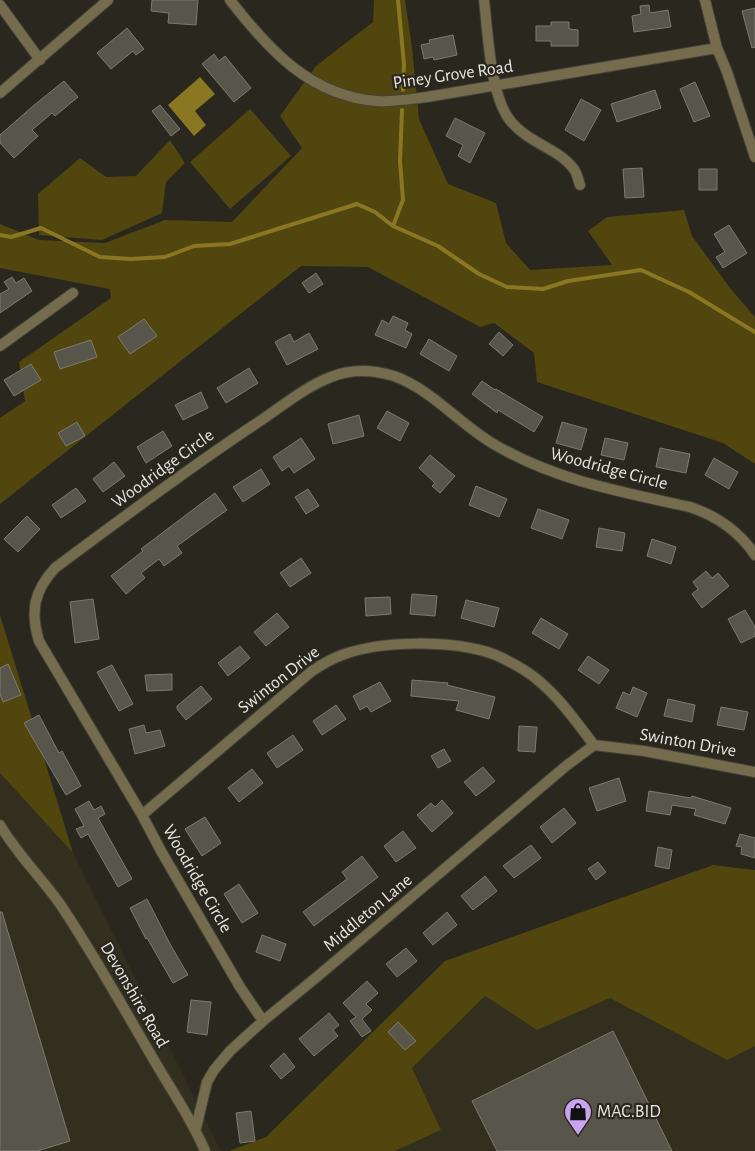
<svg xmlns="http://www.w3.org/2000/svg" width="755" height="1151" font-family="'Alegreya Sans',sans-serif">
<rect width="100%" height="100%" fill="#29271e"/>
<path fill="#332f1f" d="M0 773 73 853 221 1151H0Z
M485 996 537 1030 610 998 727 1060 755 1046V1151H395L441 1130 412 1068Z"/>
<path fill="#52460f" d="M374 0H405L412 47 419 119 448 184 496 203 506 243 530 270 612 265 588 231 607 217 684 210 692 236 730 288 755 317V464L723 443 537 382 534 353 494 323 480 327 368 267 301 266 0 504V418L25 401 19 362 111 298 110 289 0 268V224L39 240 105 243 165 220 232 222 302 148 280 116 316 66 373 22Z
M250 109 291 156 230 209 190 162Z
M170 140 185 163 166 182 162 213 102 240 39 235 38 194 80 158 106 177 136 176Z
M0 615 73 853 0 773Z
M713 865 755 870V1046L727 1060 610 998 537 1030 485 996 412 1068 441 1130 395 1151H229L266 1137 445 961Z"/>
<path fill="#8a7721" d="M200 77 215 94 195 111 206 125 194 136 168 105Z"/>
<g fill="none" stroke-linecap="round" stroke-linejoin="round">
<path stroke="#8a7721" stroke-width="4" d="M398 0 404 64 403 90
M393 226 403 200 400 161 402 110
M0 235 11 237 41 228 100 257 131 259 165 257 194 246 230 244 357 204 375 212 393 226 438 246 479 274 507 287 543 289 568 281 641 270 689 292 755 332"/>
</g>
<path fill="#58554b" stroke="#7d7b70" d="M152 0H198L196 25 168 23 169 13 151 11Z
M649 5 650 13 668 10 671 27 634 32 632 16 641 14 640 6Z
M755 8V47L752 48 742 11Z
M551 22H569V29L578 30V46H551V41H536V26H551Z
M127 28 144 49 136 55 133 51 111 69 97 53Z
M453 35 457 55 434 60 433 57 424 59 421 45 430 43 429 40Z
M214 54 219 61 225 56 251 88 234 102 202 64Z
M64 81 78 97 55 116 52 113 32 130 38 136 14 158 0 143V135L33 106Z
M695 82 710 116 694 122 680 89Z
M655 90 661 108 617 122 611 104Z
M581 99 601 110 584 141 565 130Z
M160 105 180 129 171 136 152 111Z
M455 118 485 133 470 163 458 156 463 145 446 136Z
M642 168 644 197 625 198 623 169Z
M699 169H717V190H699Z
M729 225 747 253 723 268 716 257 725 252 714 234Z
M316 273 323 284 309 293 302 283Z
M12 277 16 283 24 278 32 291 0 313V294L9 289 4 282Z
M393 316 408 323 405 330 412 334 406 348 375 335 382 320 389 324Z
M144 319 157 336 130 354 118 337Z
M499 332 513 345 503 356 489 344Z
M309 333 318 349 287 365 275 342 290 334 294 342Z
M429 339 457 356 449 371 420 354Z
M91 340 97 357 60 369 54 352Z
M31 364 41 380 14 396 4 380Z
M249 368 258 383 226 403 217 388Z
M482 381 495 390 496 389 543 417 534 432 498 410 497 413 472 394Z
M201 392 208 408 183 420 175 405Z
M387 411 409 423 400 441 377 428Z
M359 415 364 436 333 444 328 424Z
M77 422 85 436 66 446 58 433Z
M562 422 587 429 581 450 556 443Z
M163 431 172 446 146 463 137 447Z
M301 438 315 459 294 473 289 466 282 471 273 457Z
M605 438 628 443 624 460 601 455Z
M660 448 690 454 686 473 656 467Z
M430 455 455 476 440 493 432 486 435 483 419 468Z
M714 458 738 472 729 489 705 475Z
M114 462 125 476 103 492 93 479Z
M261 469 270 484 243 502 233 487Z
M476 486 507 499 499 517 469 505Z
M76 488 86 501 61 518 52 505Z
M308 489 319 506 306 514 295 497Z
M215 493 227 510 177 546 182 553 164 566 159 559 141 573 145 578 126 594 111 576 143 551 141 549Z
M538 509 569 520 562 539 531 528Z
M27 516 40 529 18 552 4 539Z
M599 528 625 533 622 551 596 547Z
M652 539 676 547 671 564 647 556Z
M301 558 311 573 290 587 280 573Z
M706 571 712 578 718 573 729 586 702 608 692 594 698 589 693 582Z
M412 594 437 596 435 616 410 614Z
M390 597 391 614 366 616 365 598Z
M93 599 99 639 75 643 70 602Z
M466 600 499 608 494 627 461 618Z
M745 610 755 627V636L741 643 728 619Z
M277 613 289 627 266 646 254 632Z
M541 618 568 634 559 649 532 633Z
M240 646 250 658 228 676 218 663Z
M588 656 609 670 599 684 578 670Z
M8 664 21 695 3 702 0 694V668Z
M112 665 133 704 119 711 97 672Z
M172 674V690L147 691 145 675Z
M412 680 448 683 447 685 495 697 489 719 456 710 459 701 411 696Z
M380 682 391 701 371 712 367 706 360 710 353 696Z
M201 686 212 699 186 720 177 709V706Z
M633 687 647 693 637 717 616 708 623 692 630 695Z
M668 699 695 705 692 722 664 716Z
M336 705 346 719 322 735 313 721Z
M721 707 748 712 744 730 717 725Z
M39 715 59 753 62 751 81 786 66 795 24 723Z
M144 725 146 733 160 730 165 746 135 754 129 729Z
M519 726 537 727 535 752 518 751Z
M293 735 303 750 277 768 267 753Z
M444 749 451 761 438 768 431 756Z
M483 767 495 781 476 796 464 782Z
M252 769 263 783 239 802 228 788Z
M619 778 626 801 597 811 589 788Z
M649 791 691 798 692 796 731 808 725 824 694 815 696 809 672 805 670 815 646 811Z
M442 800 453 813 432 832 417 815 431 803 435 807Z
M89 801 94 810 101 806 105 814 98 818 132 879 118 887 88 834 81 838 76 829 84 826 75 809Z
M564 808 576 823 552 843 540 827Z
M205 817 221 843 202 856 185 829Z
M403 831 416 848 396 862 384 846Z
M740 834 755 838V858L741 854 742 847 736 846Z
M531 845 541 858 514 878 503 866Z
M658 847 672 850 669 869 655 866Z
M362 856 378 877 314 926 303 912 347 879 342 872Z
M598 862 606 872 596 880 588 869Z
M485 876 497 891 473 910 461 896Z
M239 884 258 913 242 923 224 894Z
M147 899 170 944 188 975 173 983 147 938 146 939 130 908Z
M0 912H2L70 1141 37 1151H0Z
M447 912 457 925 433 945 423 933Z
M262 935 286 944 280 961 256 952Z
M406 948 417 961 397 977 386 964Z
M367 981 378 993 366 1004 372 1010 362 1019 371 1031 362 1037 350 1021 356 1017 343 1003Z
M191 1000 211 1002 207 1035 187 1032Z
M329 1013 339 1025 333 1030 338 1036 314 1056 299 1039Z
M398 1022 416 1041 405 1050 388 1032Z
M613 1031 672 1151H497L472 1101Z
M284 1053 295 1067 281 1079 270 1066Z
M251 1111 255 1141 240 1143 236 1113Z"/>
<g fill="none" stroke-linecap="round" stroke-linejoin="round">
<defs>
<path id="street" d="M230 0C268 49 310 96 377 101 394 102 410 99 427 97L717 48
M484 0C488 33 490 93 509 119 527 143 558 148 573 168 577 172 578 180 580 185
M705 0 717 48 727 72 755 157
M0 5 40 60
M0 93 108 0
M0 346 73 293
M142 815 312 671C321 665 331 659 342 655 382 640 453 640 493 654 504 658 514 664 524 670 553 688 574 719 594 745L644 751 755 772
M0 825C17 854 41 877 60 904 93 953 121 1004 151 1055 169 1087 191 1117 205 1151
M263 1021 240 987 161 851 142 815 39 641C30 611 34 591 55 568 121 519 186 470 254 425 279 409 304 387 331 377 351 369 374 370 394 376 433 390 461 426 497 446 558 481 622 492 690 507 717 516 739 531 755 555
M196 1128 207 1082 214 1070 230 1051 263 1021 318 976 566 766 594 745"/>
</defs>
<use href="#street" stroke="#444239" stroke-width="12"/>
<use href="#street" stroke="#746c4d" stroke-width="10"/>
</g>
<defs>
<symbol id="shop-pin" viewBox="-11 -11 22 30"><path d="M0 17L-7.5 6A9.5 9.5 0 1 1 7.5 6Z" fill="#c8a5ee" stroke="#29271e"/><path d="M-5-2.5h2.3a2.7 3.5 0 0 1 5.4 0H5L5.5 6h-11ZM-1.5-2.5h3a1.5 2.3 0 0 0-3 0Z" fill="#111"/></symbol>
</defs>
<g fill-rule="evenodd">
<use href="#shop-pin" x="562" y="1096" width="32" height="43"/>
</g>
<g text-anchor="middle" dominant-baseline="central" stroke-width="4.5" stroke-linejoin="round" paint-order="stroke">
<g font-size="18" fill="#e8e6e0" stroke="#29271e">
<text transform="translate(453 75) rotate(-8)">Piney Grove Road</text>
<text transform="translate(163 469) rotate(-36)">Woodridge Circle</text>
<text transform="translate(609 469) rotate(15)">Woodridge Circle</text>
<text transform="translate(279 680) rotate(-38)">Swinton Drive</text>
<text transform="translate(688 743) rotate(10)">Swinton Drive</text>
<text transform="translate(197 879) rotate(60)">Woodridge Circle</text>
<text transform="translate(368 913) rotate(-40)">Middleton Lane</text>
<text transform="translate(134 995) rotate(60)">Devonshire Road</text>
</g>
<g font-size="18" fill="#e8e6e0" stroke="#29271e" text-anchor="start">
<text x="597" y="1112">MAC.BID</text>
</g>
</g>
</svg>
